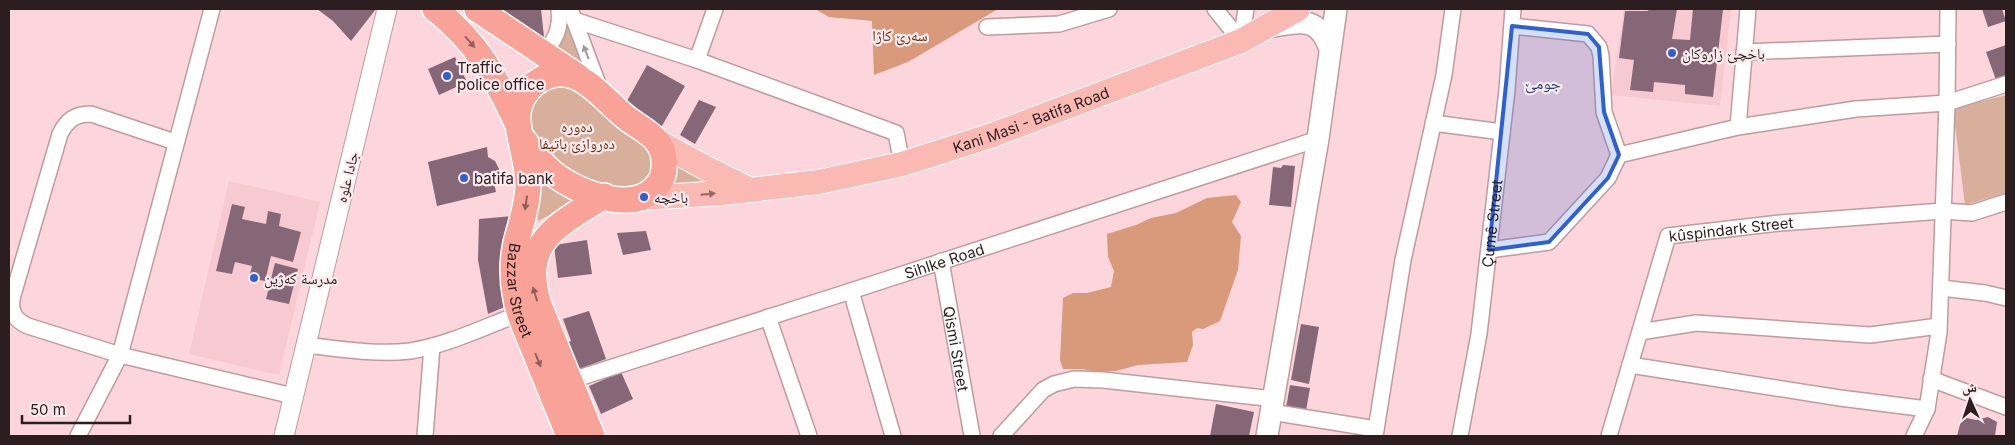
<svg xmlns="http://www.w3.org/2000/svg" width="2015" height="445" font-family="Inter,'Noto Naskh Arabic',sans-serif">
<rect width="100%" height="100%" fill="#fcd6dc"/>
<path fill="#f7c9d0" d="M1624 9 1644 11 1645 9H1731L1720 106 1611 95Z
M229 181 320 202 279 375 189 354Z"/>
<path fill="#d8af9a" d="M565 17 590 78 552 53Z
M565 80 651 144 656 173 630 191 572 178 531 141 527 101Z
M2006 95V193L1965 205 1953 109Z
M671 160 723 187 662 192Z
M531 163 583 198 538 221Z"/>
<path fill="#d89a7a" d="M815 9H998L908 62 874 75 872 21 829 17Z
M1236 195 1241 202 1232 222 1241 236 1238 270 1220 321 1203 329 1197 328 1192 332 1193 345 1187 362 1138 365 1116 371 1098 372 1082 369H1063L1060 360 1063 298 1073 293H1087L1111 287 1114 271 1108 257 1107 234 1136 225 1151 218 1176 213 1207 198Z"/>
<path fill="#856777" d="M317 9H376L351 41 333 21Z
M494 9H541L545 46Z
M1649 9H1677L1672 39 1690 40 1693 9H1723L1713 97 1685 94V85L1654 82 1653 92 1630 90 1634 60 1619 58 1625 11H1648Z
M1982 9H2002L2006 21 1988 27Z
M2006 45V77L1996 80 1986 52Z
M455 57 467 82 439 95 428 69Z
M647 65 685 86 659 131 622 110Z
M699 100 716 107 695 144 680 135Z
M487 147 488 157 495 161 499 169V175L494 183 496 192 437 206 428 162Z
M1283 165 1295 166 1291 207 1269 205 1273 167 1281 168Z
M232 204 245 207 242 219 266 224 268 211 281 214 279 226 301 232 293 262 271 256 265 281 249 278 252 266 235 262 232 274 216 271Z
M513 216 512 304 488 314 478 260 479 219Z
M646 231 651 250 623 255 617 233Z
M587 240 592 274 558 278 554 245Z
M275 263 298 269 289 304 266 299Z
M589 311 606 359 577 370 568 342 571 341 563 319Z
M1301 324 1319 327 1309 384 1291 380Z
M621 372 633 399 601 414 589 386Z
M1290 385 1310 388 1306 411 1286 408Z
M1216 404 1254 412 1249 436H1210Z
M1962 417 1976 420 1988 417 1997 422 1995 436H1957Z"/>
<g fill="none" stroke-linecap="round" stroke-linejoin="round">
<defs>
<g id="minor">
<path d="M570 9 601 92"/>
<path d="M1215 9 1241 41"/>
<path d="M574 20 697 60 896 133 902 164"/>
<path d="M1512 26 1588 34 1599 47 1601 56 1604 112 1619 155"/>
<path d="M987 27 1059 24 1109 9"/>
<path d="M1241 41 1246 9"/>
<path d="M1744 52 1948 44"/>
<path d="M542 53C556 41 561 28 559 9"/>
<path d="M697 60 715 9"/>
<path d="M1433 123 1502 132"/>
<path d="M1738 127 1748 9"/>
<path d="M175 142 91 114C75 114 67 120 60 134L13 295C9 310 14 320 28 326L120 355 293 396"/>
<path d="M1489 250 1549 242 1608 178 1619 155 1738 127 1856 109 1947 103 2006 84"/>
<path id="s1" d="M941 261 972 436"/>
<path d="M1941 288 1985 293 2006 298"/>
<path d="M851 291 893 436"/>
<path d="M768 317 809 436"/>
<path d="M1640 332 1696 323 1870 335 1939 326"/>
<path d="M306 345C340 349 376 355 410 351 448 345 484 327 519 314"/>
<path d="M1630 365 1840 398 1927 409"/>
<path d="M1931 379 2006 407"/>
<path id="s2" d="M569 381 851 291 1318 139"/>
<path d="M1271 412 1376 429"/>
<path d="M78 436 120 355 212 9"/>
<path d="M425 436 432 346"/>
<path d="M1001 436 1043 390 1054 384 1074 379 1103 380 1274 399"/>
<path d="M1375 436 1403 260 1444 75 1453 9"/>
<path id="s3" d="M1460 436 1479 334 1507 90 1513 9"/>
<path id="s4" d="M1609 436 1668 236 1780 223 1943 211 1972 213 2006 202"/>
<path d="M1914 436 1927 409 1939 332 1947 103 1948 9"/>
</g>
<path id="tertiary" d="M284 436 387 9"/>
<path id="secondary" d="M1268 27C1298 22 1318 14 1330 49
M1267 436 1318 139 1336 9"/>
<g id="primary">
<path d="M655 140 702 166 750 190"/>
<path id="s5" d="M642 198 723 193 819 182 902 164 990 136 1241 41 1298 9"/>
</g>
<g id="trunk">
<path d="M435 9C478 43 495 76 518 125"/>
<path d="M477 9 577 76"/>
<path id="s6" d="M522 138C534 154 546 170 564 181 587 195 633 212 655 188 660 183 664 176 664 168 665 158 663 148 656 140 647 130 633 124 623 115 597 93 571 55 534 84 526 91 519 102 518 113 516 133 528 160 528 184 528 204 521 223 516 243 512 261 512 280 516 299 519 317 528 335 535 352 546 380 558 408 569 436"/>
<path d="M592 436 539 305C519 241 557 226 604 196"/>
</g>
</defs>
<use href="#minor" stroke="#bf9ba1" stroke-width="18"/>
<use href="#tertiary" stroke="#bf9ba1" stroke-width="21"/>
<use href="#secondary" stroke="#bf9ba1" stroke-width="24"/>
<use href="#primary" stroke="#fff" stroke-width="26"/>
<use href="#trunk" stroke="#fff" stroke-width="28"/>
<use href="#minor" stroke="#fff" stroke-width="15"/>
<use href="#tertiary" stroke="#fff" stroke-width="19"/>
<use href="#secondary" stroke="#fff" stroke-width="21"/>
<use href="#primary" stroke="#fab9b2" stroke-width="24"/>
<use href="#trunk" stroke="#f8a298" stroke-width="25"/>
</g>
<defs><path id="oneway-solid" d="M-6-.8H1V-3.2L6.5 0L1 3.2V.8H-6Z" transform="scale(1.25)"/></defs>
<g fill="#92605c">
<use href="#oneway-solid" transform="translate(470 42) rotate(49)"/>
<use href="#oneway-solid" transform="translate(526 203) rotate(98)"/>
<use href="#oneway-solid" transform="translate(535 294) rotate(-107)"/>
<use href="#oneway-solid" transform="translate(538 360) rotate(68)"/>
</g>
<use fill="#a0999b" href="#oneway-solid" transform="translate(586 52) rotate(-111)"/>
<use fill="#926b69" href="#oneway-solid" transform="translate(708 194) rotate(-5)"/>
<path fill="#2e60cf" fill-opacity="0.2" stroke="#2e60cf" stroke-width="4" stroke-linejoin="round" d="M1512 26 1588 34 1599 47 1604 112 1619 155 1608 178 1549 242 1489 250Z"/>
<g fill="#2e60cf" stroke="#faeaed" stroke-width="2">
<circle cx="1672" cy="53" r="5"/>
<circle cx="447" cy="76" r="5"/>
<circle cx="464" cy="178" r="5"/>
<circle cx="644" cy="197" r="5"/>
<circle cx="254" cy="278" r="5"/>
</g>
<g text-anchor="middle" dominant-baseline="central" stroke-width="4.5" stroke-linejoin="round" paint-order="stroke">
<g font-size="15" fill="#652d08" stroke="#faeaed">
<text x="900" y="35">سەرێ کاژا</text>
<text x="577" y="126">ده‌وره‌<tspan x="577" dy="17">ده‌روازێ باتيفا</tspan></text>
</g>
<g font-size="15" fill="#2b1d20" stroke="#faeaed" text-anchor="start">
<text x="1682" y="53">باخچێ زاروکان</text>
<text x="457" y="67">Traffic<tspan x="457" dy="17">police office</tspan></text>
<text x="474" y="178">batifa bank</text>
<text x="654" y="197">باخچە</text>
<text x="264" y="278">مدرسة كه‌ژين</text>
</g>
<g font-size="15" fill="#2b1d20" stroke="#faeaed">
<text stroke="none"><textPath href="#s5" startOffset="399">Kani Masi - Batifa Road</textPath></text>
<text transform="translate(347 177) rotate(-76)">جادا علوه</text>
<text stroke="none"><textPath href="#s3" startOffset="215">Çumê Street</textPath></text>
<text stroke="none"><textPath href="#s4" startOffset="272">kûspindark Street</textPath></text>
<text stroke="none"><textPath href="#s2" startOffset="394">Sihlke Road</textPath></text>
<text stroke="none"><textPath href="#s6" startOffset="572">Bazzar Street</textPath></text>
<text stroke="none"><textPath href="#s1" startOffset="89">Qismi Street</textPath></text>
</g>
<g font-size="16" fill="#264179" stroke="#faeaed">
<text x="1543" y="83">جومێ</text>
</g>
</g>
<rect width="2015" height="445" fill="none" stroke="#2b1d20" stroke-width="20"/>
<g transform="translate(1970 400) rotate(357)" stroke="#faeaed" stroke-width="4" paint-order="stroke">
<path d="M0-4L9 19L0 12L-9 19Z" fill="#2b1d20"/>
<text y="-8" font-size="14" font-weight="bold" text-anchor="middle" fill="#2b1d20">ش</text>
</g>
<path d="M22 415v8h108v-8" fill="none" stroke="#2b1d20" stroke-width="2.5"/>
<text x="30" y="415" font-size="15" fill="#2b1d20" stroke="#faeaed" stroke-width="4" paint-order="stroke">50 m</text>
</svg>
